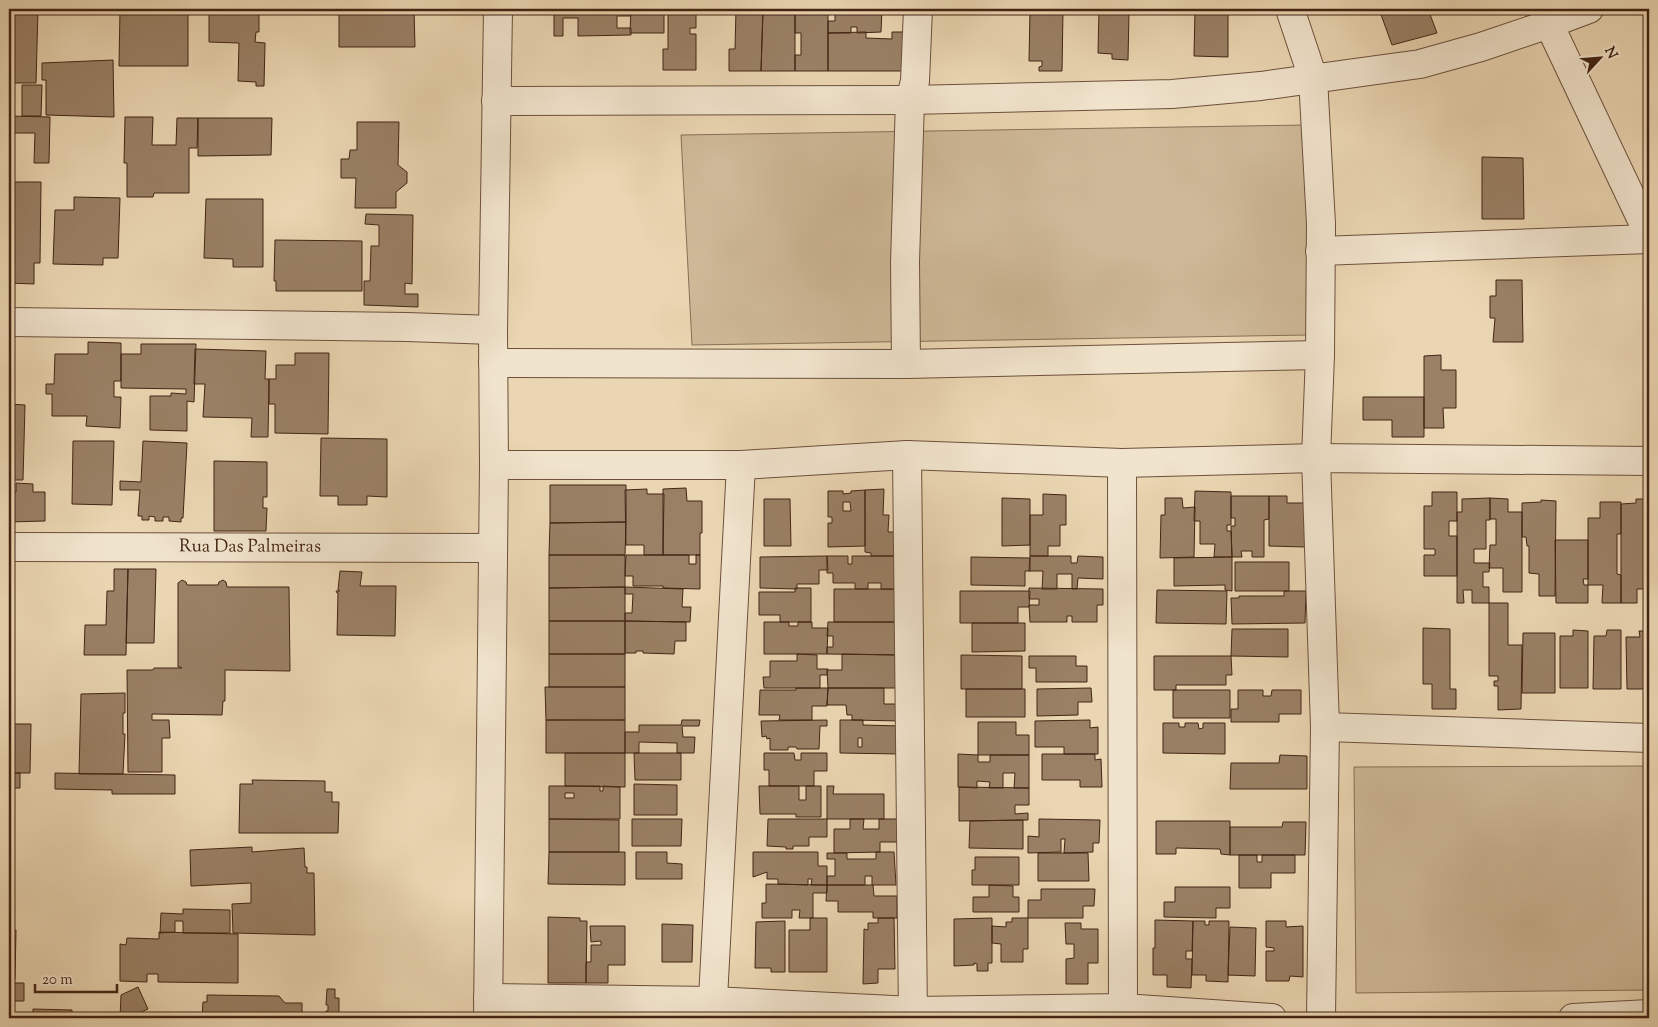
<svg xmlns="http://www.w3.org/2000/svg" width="1658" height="1027" font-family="'Sorts Mill Goudy',serif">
<rect width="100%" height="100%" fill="#ead6b2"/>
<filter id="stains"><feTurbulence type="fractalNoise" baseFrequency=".004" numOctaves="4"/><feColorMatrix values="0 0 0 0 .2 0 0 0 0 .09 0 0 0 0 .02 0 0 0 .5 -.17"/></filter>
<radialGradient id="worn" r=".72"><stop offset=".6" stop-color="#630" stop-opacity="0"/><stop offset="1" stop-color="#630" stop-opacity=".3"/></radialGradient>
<path fill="#ceb897" stroke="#886e56" d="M1306 125 1308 335 692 345 681 135Z
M1649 766V990L1356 993 1354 767Z"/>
<path fill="#9a8166" stroke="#432414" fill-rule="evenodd" d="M9 9H38L36 83H9Z
M120 9H191V12H188V66H119Z
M202 9H259V32H256L255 42 265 43 264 86H256V82L238 81 239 43 209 42V14H205V9Z
M334 9H414L415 47H339V12H334Z
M554 9H631V16H617V28H631V35L578 36V18H563V36H554Z
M631 9H664V33H630Z
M668 9H696V28H690V34H696V70H663V49H668Z
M736 9H763L761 71H729V49H735Z
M763 9H795V71H761Z
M795 9H828V71H795V55H801V33H795Z
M835 9H882L881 32 857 33V27H851V33H828V21H835Z
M1099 9H1119V12H1129L1128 60 1112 59V54L1098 53Z
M1195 9H1228V57L1194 56Z
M1379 9H1428L1437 33 1392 45Z
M1030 10 1063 11 1062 71H1039V67L1042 66V61H1029Z
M866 32V38L892 39V32H904V71H828V33Z
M113 60 114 117 46 115V80H42V63Z
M22 85H42L41 116H22Z
M9 116 50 117 49 163H34L35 133H9Z
M125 117H153L152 145H176L177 118H198L197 148H189V193H154L153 197H127V163H124Z
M198 118H272L271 155 198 156Z
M357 122H399L398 165 407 172V183L396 192V208H355L356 178H341V159H349L350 150H357Z
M1482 157 1523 158 1524 219H1482Z
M9 182H41L40 263H34V284L9 283Z
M74 197 120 198 118 258H103V265L53 264 55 210H74Z
M206 199H263V267H233V259L204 258Z
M366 214 413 215 412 284 405 283V294H418V307L364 305V281H370L371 246H379V225L365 224Z
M275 240 362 241V291H276V281H274Z
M1496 280H1522L1523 342H1493L1495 318H1490V296H1496Z
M88 342 121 343V381H114V397H121L120 428 86 426 87 416H52V394H46V384H54L55 354H88Z
M141 344H196L194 402 187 401V431L150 430V396H171V393L186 394V389L121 388V354H141Z
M195 349 266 351 265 379H269V382L268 437H251L252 418 203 417 205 384H194Z
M295 353H329L328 434 275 433V404H269V379H276V365H295Z
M1441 355V370H1456V408H1443L1444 428H1424V356Z
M1363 397H1424V437H1392V420H1363Z
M9 404 25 405 23 480H9Z
M321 438 387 439V497L367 496V505H338V496H320Z
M73 441H114L112 505 72 504Z
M143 441 187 443 183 518H181V522L169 521V517H163V521H155V517L149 516V520H142V516H138L140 490H120V481L141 482Z
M214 461 267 462V497H263V508H267L266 531H214Z
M16 483 33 484V492H45V521L9 522V492H16Z
M550 485H626V522L550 523Z
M686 488 687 501H702V533H700V555H663V489Z
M647 489V494H664L663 555H644V545H626L625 490Z
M884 489 883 515H889L888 532H896L895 556H871V553L865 552V490Z
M865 490V546L828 547V523H832V517H828V491H843V494L851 493V491ZM843 502H850L851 511H843Z
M1195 491 1231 492V525H1227V531H1231L1232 557H1214L1215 544H1200V521H1194Z
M1432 492H1457V521H1449V536H1457V576H1424V555H1435V549H1424V506H1432Z
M1043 494 1066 495V525H1060V546H1048V556H1030V515H1043Z
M1231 496H1269V519L1264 520V557H1252V551H1241L1242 557H1232L1231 526H1235V518H1231Z
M1269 496H1287V503H1306V547L1269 546Z
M1002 498 1030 499V545L1002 546Z
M1165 498H1182L1183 508 1195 507 1194 557 1160 558 1161 515H1165Z
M1490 498V520H1486V549H1474V563H1490L1489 572H1483V587H1489V603H1472V590H1463L1464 603H1457V512H1462V499Z
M1490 498 1508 499V512H1522V592H1503V568H1489L1490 545H1496V519H1490Z
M764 499H790L791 546H764Z
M1636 499H1649V589H1637V603H1621V504L1636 503Z
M1541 500 1556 501 1555 596H1539V574L1529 573V546H1527L1526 537H1522V503L1541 502Z
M1600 502H1621V534H1617V574L1621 575V603H1602L1603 585H1588V518H1600Z
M626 522 625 555H549L550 523Z
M1555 540H1588V579H1583L1584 585H1588V603H1556Z
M549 555H625V587L549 588Z
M626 555H689V564H696V555H700V589L663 588V586H633V576H625Z
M827 556 828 570H819V584H797V589L760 588V557Z
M827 556H848V564H852V556H895L905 590 881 589V583H868V589H855V583H833V573H827Z
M1030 556H1071V563H1077L1078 556 1103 557V579L1078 578 1077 589H1072V574H1057V589H1042L1043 571H1029Z
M971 557 1030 558V571H1025V586L971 585Z
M1232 557V591L1225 590V585L1174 586V558Z
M1235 562H1289V591H1235Z
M114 569H128L126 655H84L85 625H106L107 591H114Z
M128 569H156L154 643H126Z
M340 571 362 572 360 586H396L395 636 337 635 338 593H337L336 591H340L338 590Z
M182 580 186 582 187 585H218L219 582 223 580 226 582 227 587H289L290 671 225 670V701H223L222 715 152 714V720H169L170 738H162V772H128L127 670H153L154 668H182L181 667H178V583Z
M625 587V621H549V588Z
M625 587 683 589 682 607H691L690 622 625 621V613H632L633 594H625Z
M795 588H811V622H780V615H759V592H795Z
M1029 588 1103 589V605H1097V622H1072V616H1067V622H1030L1029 605H1039V599H1029Z
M834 589H895L896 622H834Z
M1157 590 1227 591 1226 624 1156 623Z
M960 591H1030L1029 607H1018V623H960Z
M1284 591H1306L1305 623 1232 624 1231 598H1239V596H1284Z
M1489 603H1508V645H1522L1521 709 1498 710V686H1494V681H1498V676H1489Z
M549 621H625V654H549Z
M625 621 686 622V641H675L674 654 643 653V651H636V653H625Z
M764 622H789V626H798V622H812V628H828L827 654H764Z
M828 622H902V655L827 654V647H833V636H827Z
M972 623H1025V651L972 652Z
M1423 628 1450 629V689H1456V709H1432V684H1423Z
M1232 629H1288V657L1231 656Z
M1573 630 1588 631V688H1560V636H1573Z
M1607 630H1621V689H1593L1594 636H1606Z
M1639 631H1649V689H1627L1626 637H1640Z
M1523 633H1555V693H1522Z
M549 654H625V687H549Z
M797 654 817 655V669H828L827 675H820V688H764L763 677H770V661H797Z
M842 654 897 655V688H828L827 670H842Z
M961 655 1022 656V689H961Z
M1029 656H1076V666H1087V682H1036V668H1029Z
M1154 656H1231L1232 675H1226V685H1176V690H1154Z
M545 687H625V720H546Z
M796 688H828L827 706H812V720H779L780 715H759L760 690H796Z
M828 688H884V704H901L902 721 852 720V715H847L846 705H827Z
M1091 688 1092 702H1078V715L1037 716V689Z
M966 689H1025V717H966Z
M1173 690H1230V718H1173Z
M1238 690H1263V696H1271L1272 690H1301V714H1279V722H1231V709H1238Z
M125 693V713H123V734H125L123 774H79L81 694Z
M546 720H625V753H546Z
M682 720H700L699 726H682L683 737H695L694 753H677V743L639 742V753H625V732H639V725H681Z
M827 720V726H820L819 749H797L796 747H788V750H770V738L767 739 766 736 762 737 761 721Z
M840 720H863V725L902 726 901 754 840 753ZM858 738H862V747H858Z
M1090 720V728L1098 727V754H1064V747H1035V721Z
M978 722H1016V735H1029V755H978Z
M1163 723H1179V727H1185V723H1198L1199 729 1203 728V723H1225V754L1163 753Z
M9 724H31L30 773H9Z
M565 753H625V787L565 786Z
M634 753H681V780H635Z
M764 753H794L795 760H801V753H827V771H814V786H769V770H764Z
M958 754 978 755V762H990V755H1029V788H1014L1015 773H1003V788H989L990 782 977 781V788L958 787Z
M1042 754H1095V760L1101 759 1102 787H1080V780H1042Z
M1280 755 1307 756V789H1230L1231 763H1279Z
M9 773H20V788H9Z
M55 773 175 775V794H112V790L55 789Z
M252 780 325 781V792H332V802H339L338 833H239L240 784H253Z
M634 784 677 785V815H634Z
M549 786H600V791H603V786L620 787V819H549ZM565 793H574V798H565Z
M759 786H799V800H806V786H821V817H796V814H760Z
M827 786H834L833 794H884V819H827Z
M959 787 1029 788V805H1015V814L1028 813V820L959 821Z
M549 819 619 820V852H549Z
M632 819H682L681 846H632Z
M768 819H827V837H809V846H793V849H786V847L767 846Z
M850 819H864L863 829H879V819H901V842H880V852L834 853V829H850Z
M1039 819 1100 820 1099 843H1093V852L1064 853 1065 839H1061V852L1028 853V836L1039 837Z
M1023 820V849L969 848 970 821Z
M1156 821H1230V855L1221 854 1220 849 1176 848V854H1156Z
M1283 822H1306L1305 855H1230V827H1282Z
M252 847V852L304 848 305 867H307V873H314L315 935 233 933 232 904 251 903V883L191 886 190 850Z
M549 852H625V885L548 884Z
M636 852H667V863L682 864V879H636Z
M753 852H818V866H827V885H811L812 879H808V885L778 884V879H767V872L753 877Z
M876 852H894L896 885H872V876H865V885H827V876H835V859H827V853H847V859H876Z
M1038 853H1088L1089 881H1038Z
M1239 855H1257V862H1262V855H1295V873H1271V888H1239Z
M975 857H1019V885H972V870H975Z
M766 884 827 885V893H813V918H799L800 910H792V918H762V903H766Z
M827 885H873L874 896H897V918H873V912H838V901H826Z
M989 885 1013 886V897H1019V912H973V897H989Z
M1175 887H1230V908H1216V918L1164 917V902H1175Z
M1041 889H1095L1094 906H1083V918H1028V900H1041Z
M183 909 230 910V933H183V921H175V932L160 933 161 913 183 914Z
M548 917 580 918V921H587L586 983H548Z
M810 918H827V972H789V930H810Z
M878 918H894L895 969H878V983L863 984 864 929 868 930V923H878Z
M992 918V963H988V971H977V964L974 963V965L954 966V919Z
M1012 918H1028V949H1023V962H1001V944L992 943V926L1006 927V922H1012Z
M1155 920 1193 921 1192 951H1186V959H1192L1191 988 1167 987V975H1153V948H1155Z
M785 921V972H771V968H755L756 922Z
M1193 921H1205V925H1209V921H1229L1228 982 1206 981V975H1192Z
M1266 921H1286V927L1303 926V977L1290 976 1289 981H1266V951H1274V948L1266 947Z
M1065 923H1081V929H1098V963H1088V984H1066V959L1074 958V944H1066Z
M662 924 693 925 692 962H662Z
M590 926H625V965H608V983H586V962H591V945H601V941L591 942Z
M1230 927 1256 928 1255 976 1228 975Z
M9 930H16L15 979H9Z
M159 932 238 934V983L158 982V974H147V982L120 981V944L126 945 127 938 159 939Z
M9 983H24V1001H9Z
M138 987 148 1009 133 1016 120 1018 121 995Z
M327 989H335V998H339V1018H362H326V1011H328V1005H326Z
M207 995 279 996 285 1003H302V1018H202L203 1002H207Z
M33 1009 72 1010V1018H33Z"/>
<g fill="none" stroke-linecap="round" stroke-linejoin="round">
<defs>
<g id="minor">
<path d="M1290 9 1313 78 1321 224 1320 355 1316 458 1325 727 1321 1018"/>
<path d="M1543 9 1549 24 1649 235"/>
<path d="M496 101 910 100 1172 94 1261 86 1420 64 1481 47 1549 24 1589 9"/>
<path d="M1320 251 1649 239"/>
<path d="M9 322 407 327 493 330"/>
<path d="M493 363 906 364 1320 355"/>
<path d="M906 364 905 262 910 100 915 81 918 9"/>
<path d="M907 455 913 1018"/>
<path d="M1122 463 1123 1018"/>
<path d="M494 465H741L907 455 1122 463 1316 458 1649 461"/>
<path id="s1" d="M9 547 493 548"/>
<path d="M1325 727 1649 738"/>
<path d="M488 998 712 1001 913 1011 1123 1008 1272 1018"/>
<path d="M488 1018 494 465 493 330 498 9"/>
<path d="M712 1018 741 465"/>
<path d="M1573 1018 1649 1014"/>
</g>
</defs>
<use href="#minor" stroke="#6d503c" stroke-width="30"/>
<use href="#minor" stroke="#f1e4cd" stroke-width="28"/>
</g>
<g text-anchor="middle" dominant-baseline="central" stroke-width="4.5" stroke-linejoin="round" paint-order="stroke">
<g font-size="18" fill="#432414" stroke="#f1e4cd">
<text stroke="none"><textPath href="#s1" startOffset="241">Rua Das Palmeiras</textPath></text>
</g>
</g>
<rect width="1658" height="1027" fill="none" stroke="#ead6b2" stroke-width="30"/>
<rect x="10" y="10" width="1638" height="1007" fill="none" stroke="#432414" stroke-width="2.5"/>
<rect x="15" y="15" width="1628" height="997" fill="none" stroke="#432414"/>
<g transform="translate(1600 58) rotate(64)" stroke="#f1e4cd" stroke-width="4" paint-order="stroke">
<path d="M0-4L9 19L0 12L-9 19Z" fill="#432414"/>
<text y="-8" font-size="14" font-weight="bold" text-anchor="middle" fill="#432414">N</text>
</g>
<path d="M35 984v8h82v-8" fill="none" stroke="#432414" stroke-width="2.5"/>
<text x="42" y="984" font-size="15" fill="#432414" stroke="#f1e4cd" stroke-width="4" paint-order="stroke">20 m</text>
<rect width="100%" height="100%" filter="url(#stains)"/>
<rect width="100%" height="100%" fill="url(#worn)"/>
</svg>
